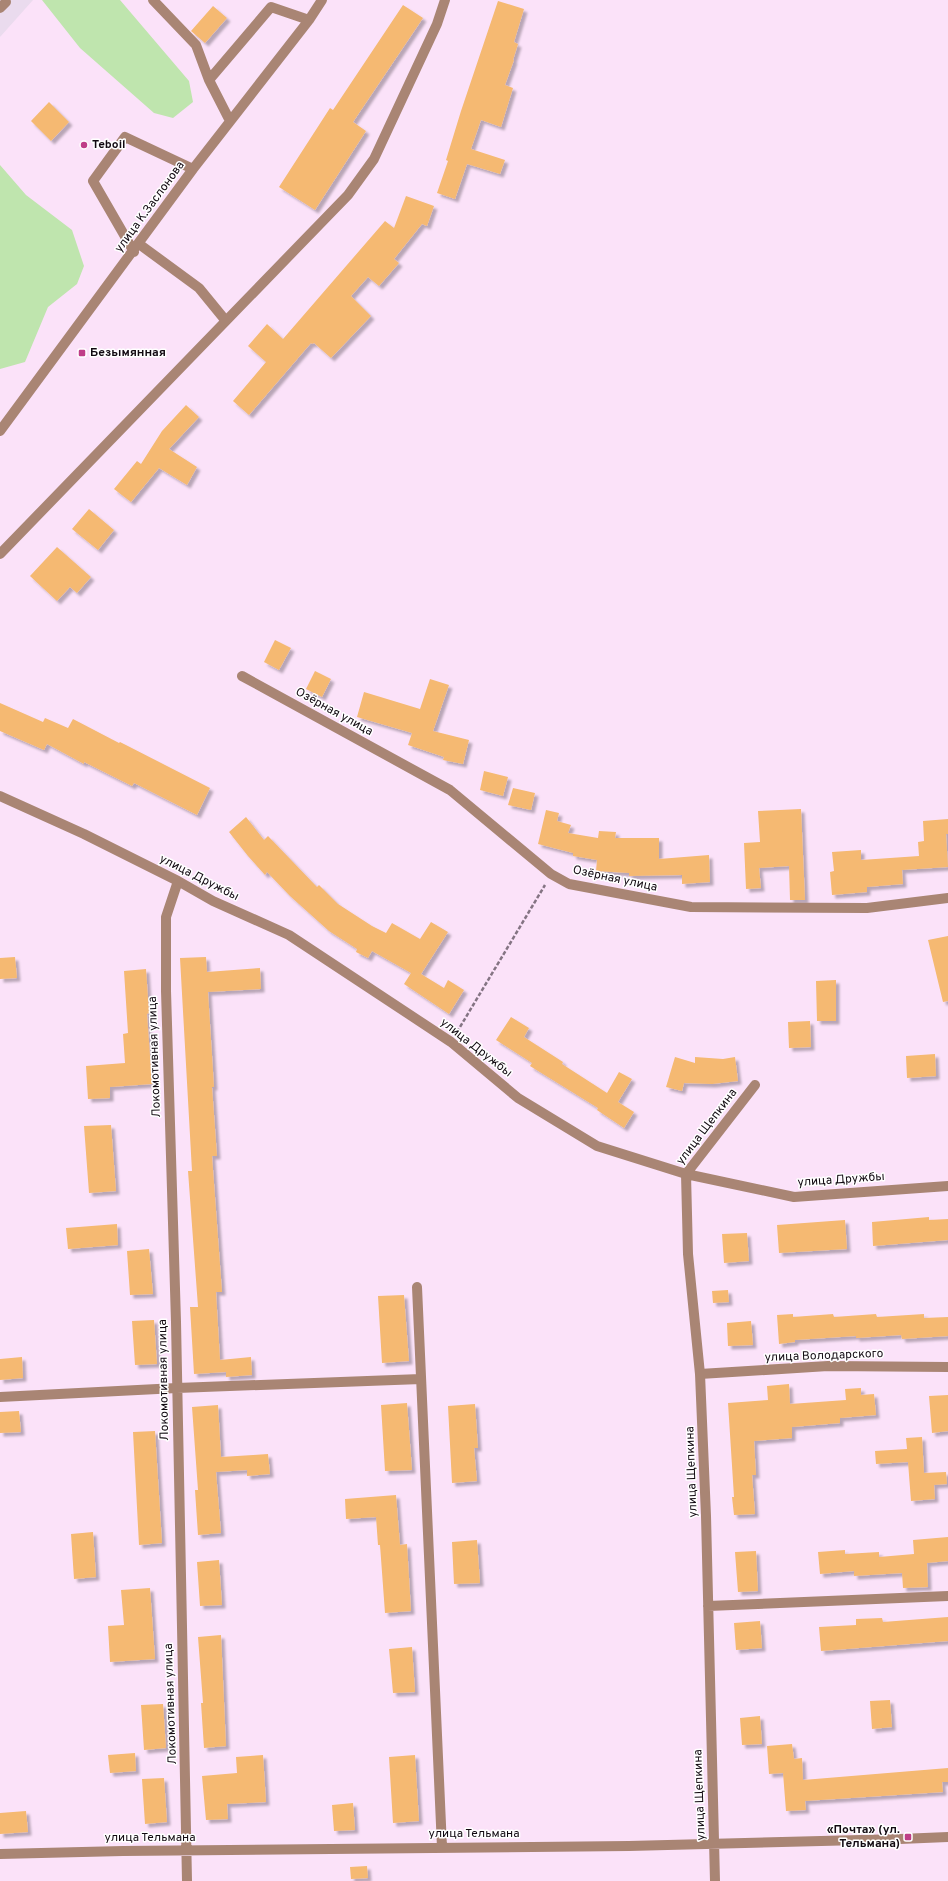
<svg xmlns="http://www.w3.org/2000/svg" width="948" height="1881" font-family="Overpass,sans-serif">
<defs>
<filter id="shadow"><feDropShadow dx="3.5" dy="3.5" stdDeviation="1" flood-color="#0004"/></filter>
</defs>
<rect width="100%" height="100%" fill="#fbe2f9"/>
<path fill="#eadbee" d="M0 0H33L0 37Z"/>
<path fill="#bfe5ae" d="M42 0H120L189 81 193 102 173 118 154 113 80 48Z
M0 165 26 195 72 230 84 266 77 284 48 307 25 362 0 369Z"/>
<path fill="#f5b972" filter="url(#shadow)" d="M498 1 524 9 514 42 518 44 513 60H514L505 85 513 88 501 127 481 120 471 149 505 160 500 174 467 164 455 199 437 193 448 161 446 160 461 111Z
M403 5 423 18 353 122 366 131 315 210 279 187 330 108 333 110Z
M213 6 227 18 205 43 191 31Z
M49 102 69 122 51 141 31 121Z
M406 196 434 206 427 226 422 224 394 259 399 263 379 286 368 277 351 296 371 316 331 358 314 343 312 344 311 343 249 415 233 401 266 362 248 346 267 324 283 339 385 221 394 228Z
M186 405 199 417 169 449 197 467 187 485 159 468 131 502 114 489 137 461 141 464 162 431Z
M89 509 114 530 98 550 72 529Z
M57 547 91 577 77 593 70 587 57 601 30 576Z
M275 640 291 648 279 670 264 662Z
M315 671 331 679 322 697 306 689Z
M430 679 449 685 433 731 469 740 463 764 443 760 444 757 408 745 412 733 357 717 364 692 420 709Z
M0 703 43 722 45 718 68 728 73 719 119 743 120 742 210 788 197 815 134 783 132 786 84 762V764L47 744 44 750 0 731Z
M484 771 508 777 503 796 480 790Z
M513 788 535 793 531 810 508 805Z
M801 809 805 900H790L789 866 759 868 761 888 746 889 744 843 760 842 758 811Z
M546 810 559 813 557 821 571 825 568 833 598 838 599 831 616 832 615 838H659V859L709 855 710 882 682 884V875L629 876V873L596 871 597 860 573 856V853L538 844Z
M246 817 264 840 268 836 317 887 319 885 338 904 372 926 386 933 392 923 420 939 431 922 448 932 421 974 444 988 448 980 464 990 449 1014 404 984 411 973 372 951 368 958 356 952 357 949 329 931 290 896 267 872 265 875 248 856 229 832Z
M948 819V834H946L948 867 902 870 903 884 867 887V892L832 895 830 872 834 871 832 852 861 850V860L919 856 918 842 924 841 923 821Z
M948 936V1001L943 1002 928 940Z
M15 957 17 978 0 979V958Z
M206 957 207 972 260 968 261 989 208 992 214 1087H212L217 1156H212L222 1292H216L220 1360 251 1357 252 1375 226 1377V1372L194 1374 190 1307H198L188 1171H192L180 958Z
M146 969 149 1013 147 1014 152 1084 110 1087V1098L88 1099 86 1066 125 1063 123 1034 128 1033 124 971Z
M836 980V1021H817L816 981Z
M511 1017 529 1028 524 1037 563 1062 562 1064 607 1093 619 1072 632 1079 618 1102 634 1112 624 1128 597 1110 598 1108 530 1066 532 1063 496 1040Z
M810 1021 811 1047 789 1048 788 1022Z
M935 1054 936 1076 907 1078 906 1056Z
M675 1057 695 1063V1057L723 1059 735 1057 738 1081 712 1084 684 1083 682 1091 666 1087Z
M111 1125 116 1191 89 1193 84 1126Z
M929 1217V1220L948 1219V1240L873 1246 872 1222Z
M845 1220 847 1249 779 1253 777 1225Z
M117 1224 118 1245 68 1249 66 1228Z
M747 1233 749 1261 724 1263 722 1234Z
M149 1249 153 1294 130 1295 127 1251Z
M728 1290 729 1302 713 1303 712 1291Z
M404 1295 409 1361 382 1363 378 1296Z
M793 1314V1317L833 1314 834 1317 876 1314 877 1317 924 1314V1318L948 1317V1336L902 1339 901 1335 856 1338V1336L795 1340V1342L779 1344 777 1315Z
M154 1320 157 1364 135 1365 132 1321Z
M751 1321 753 1345 728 1346 727 1323Z
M22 1357 23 1378 0 1380V1359Z
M789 1384 790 1404 846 1400 845 1389 861 1388V1395L874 1394 876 1415 840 1418V1423L792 1427V1438L754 1441 756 1475H752L755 1514 734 1515 732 1497H734L728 1403 768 1400 767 1386Z
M948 1395V1431L932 1433 929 1396Z
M407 1403 412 1470 385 1471 381 1405Z
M475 1404 478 1448H474L477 1481 452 1483 448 1406Z
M218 1405 221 1457 268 1454 270 1474 247 1476V1470L216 1472 221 1533 198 1535 195 1490H198L192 1407Z
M19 1411 21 1432 0 1433V1412Z
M155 1431 162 1543 139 1545 133 1432Z
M922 1437 924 1473 946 1472 947 1484 934 1485 935 1499 911 1501 908 1462 876 1464 875 1451 907 1449 906 1438Z
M396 1495 400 1545 407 1544 411 1611 385 1613 380 1545H378L376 1517 346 1519 345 1499Z
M93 1532 96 1577 74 1579 71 1534Z
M948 1537V1561L927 1563 928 1587 903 1588 902 1573 854 1576V1571L820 1574 818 1552 845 1550V1554L879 1552V1557L914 1554 913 1540Z
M477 1540 480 1583 454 1584 452 1542Z
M756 1551 758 1591 738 1592 735 1552Z
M219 1560 222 1605 200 1606 197 1562Z
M150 1588 155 1659 110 1662 108 1626 124 1625 121 1590Z
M948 1617V1641L821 1651 819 1627 856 1625V1619L882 1618 883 1622Z
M760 1621 762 1648 736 1650 734 1623Z
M221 1635 226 1746 204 1748 201 1703H203L198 1637Z
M412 1647 415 1692 393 1693 389 1649Z
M890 1700 892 1727 872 1729 870 1701Z
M163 1704 166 1748 144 1750 141 1705Z
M760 1716 762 1744 742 1745 740 1718Z
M792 1744 794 1759 802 1758 803 1780 948 1768V1782H942L943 1792 805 1801 806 1810 786 1811 783 1773 769 1774 767 1746Z
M135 1753 136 1771 110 1773 108 1755Z
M263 1755 266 1802 227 1804 228 1819 206 1820 202 1776 237 1773 236 1757Z
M415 1755 419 1821 393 1823 389 1757Z
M164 1778 167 1822 145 1824 142 1779Z
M353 1803 355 1830 334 1831 332 1805Z
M26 1811 28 1832 0 1834V1813Z
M367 1866 368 1878 351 1879 350 1867Z"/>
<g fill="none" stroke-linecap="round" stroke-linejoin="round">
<path stroke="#847483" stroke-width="2.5" stroke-dasharray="4 2" stroke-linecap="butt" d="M457 1032 545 885"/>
<path stroke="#a98574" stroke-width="10" d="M153 0 196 45 209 80
M0 8 6 2
M230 121 209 80 271 7 309 20
M139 244 199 288 226 321
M134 252 93 181 125 137 193 169
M0 431 193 169 309 20 322 0
M0 554 348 195 374 159 437 24 445 0
M242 676 450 790 551 874 569 884 691 907 867 908 948 898
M0 796 84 834 178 881 213 901 289 935 451 1042 518 1098 597 1146 686 1174 794 1197 948 1186
M178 881 166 917V991L176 1322 187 1881
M417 1287 442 1847
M700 1374 828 1366 948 1367
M0 1397 177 1388 421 1379
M708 1606 948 1596
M0 1854 123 1851 629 1846 900 1839 948 1837
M715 1881 706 1516 700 1374 688 1254 686 1174 755 1085"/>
</g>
<g fill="#bf3e88" stroke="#fff" stroke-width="1.5">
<circle cx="84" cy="145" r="4"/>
<rect x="78" y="349" width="8" height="8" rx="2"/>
<rect x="904" y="1833" width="8" height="8" rx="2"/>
</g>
<g text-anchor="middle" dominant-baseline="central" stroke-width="3" stroke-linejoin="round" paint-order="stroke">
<g font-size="12" font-weight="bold" fill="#110911" stroke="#fff" text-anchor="start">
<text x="92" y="145">Teboil</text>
<text x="90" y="353">Безымянная</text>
<text x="900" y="1830" text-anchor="end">«Почта» (ул.<tspan x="900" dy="14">Тельмана)</tspan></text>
</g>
<g font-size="12" fill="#110911" stroke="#fff">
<text transform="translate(150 207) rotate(-54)">улица К.Заслонова</text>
<text transform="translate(334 712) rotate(29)">Озёрная улица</text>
<text transform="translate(199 878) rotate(27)">улица Дружбы</text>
<text transform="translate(615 879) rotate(12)">Озёрная улица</text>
<text transform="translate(476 1048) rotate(38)">улица Дружбы</text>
<text transform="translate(155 1057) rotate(-92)">Локомотивная улица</text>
<text transform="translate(707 1127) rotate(-53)">улица Щепкина</text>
<text transform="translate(841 1180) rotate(-4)">улица Дружбы</text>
<text transform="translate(824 1356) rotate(-2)">улица Володарского</text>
<text transform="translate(164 1380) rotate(-91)">Локомотивная улица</text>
<text transform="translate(692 1472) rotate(-92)">улица Щепкина</text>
<text transform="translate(171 1704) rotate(-92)">Локомотивная улица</text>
<text transform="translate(700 1795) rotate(-92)">улица Щепкина</text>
<text x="474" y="1834">улица Тельмана</text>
<text x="150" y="1838">улица Тельмана</text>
</g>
</g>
</svg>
